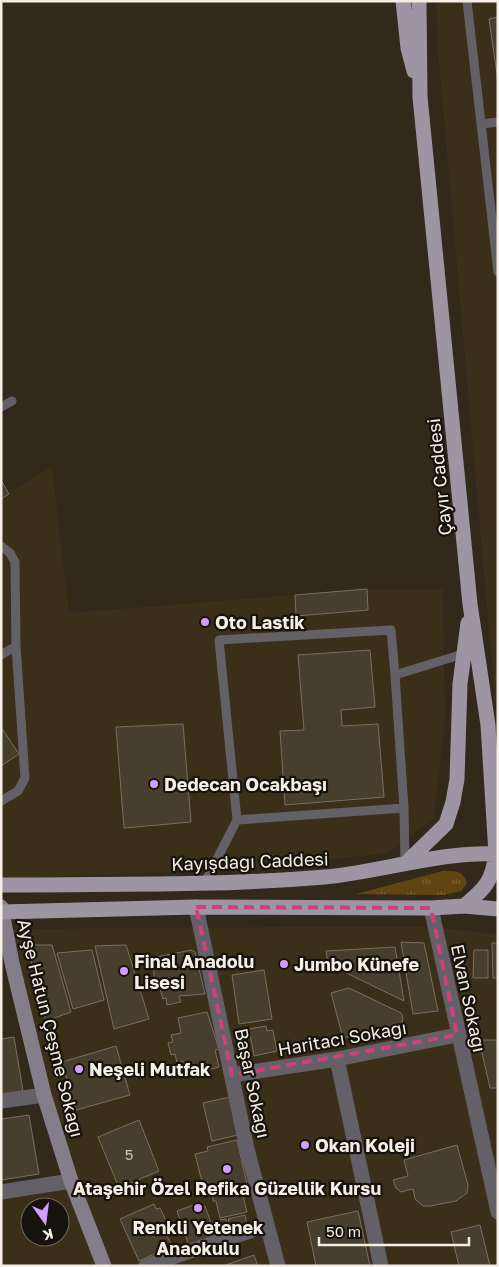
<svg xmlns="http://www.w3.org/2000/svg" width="499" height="1267" font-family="'Golos Text',sans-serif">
<defs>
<pattern id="grass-tufts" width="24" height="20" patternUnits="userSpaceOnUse" patternTransform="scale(1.25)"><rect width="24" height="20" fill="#614511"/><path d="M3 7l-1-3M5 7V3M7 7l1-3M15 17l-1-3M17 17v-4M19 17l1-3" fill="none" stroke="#786034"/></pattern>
</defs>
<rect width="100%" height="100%" fill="#32291a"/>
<path fill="#3c2f1a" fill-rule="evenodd" d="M436 1H498V732L438 51Z
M52 467 69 613 367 589H443L445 720 434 818 387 853 244 869 1 878V497Z
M414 926 498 934V1266H1V1192L71 1181 8 929ZM30 1207H60V1237H30Z"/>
<path fill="url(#grass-tufts)" d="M443 871C455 871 463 870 467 883L461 891 444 895 356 894Z"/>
<path fill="#483e2e" stroke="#7b6f5f" d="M498 17V81L489 19Z
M1 480 9 494 1 499Z
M367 589 368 610 296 616 295 595Z
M370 650 375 707 341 710 342 726 378 724 384 797 285 805 280 731 304 730 298 655Z
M183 724 191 822 124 828 116 727Z
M1 727 19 754 1 766Z
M401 942 424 943 438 1011 413 1014Z
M492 943H498V978H493Z
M27 945H52L71 1012 46 1021Z
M126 945 149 1019 114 1029 95 946Z
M395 947 404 1001 328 964 326 951Z
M92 950 104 1000 73 1009 57 953Z
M191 950 195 952 205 994 179 996 181 1002 167 1005 166 998 163 999 158 982 155 983 152 958Z
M474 950H488V978H473Z
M264 970 272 1019 239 1024 232 975Z
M349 988 401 1013 403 1018 402 1023 343 1038 331 993Z
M207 1012 219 1049 215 1050 219 1067 187 1075 183 1061 177 1063 175 1054 171 1055 168 1043 173 1042 171 1035 181 1033 178 1018Z
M266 1026 267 1031 273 1030 277 1051 254 1056 249 1029Z
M14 1037 23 1091 1 1095V1039Z
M479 1040H498V1088H490Z
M116 1046 130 1095 76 1110 62 1062Z
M230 1097 238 1135 212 1141 203 1103Z
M29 1115 39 1174 1 1180V1119Z
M139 1120 159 1171 119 1188 98 1137Z
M237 1140 247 1184 210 1193 207 1181 202 1182 195 1154 208 1151 207 1147Z
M457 1145 468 1185 467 1193 456 1201 430 1206H423L415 1199 413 1189 401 1192 396 1188 393 1180 408 1176 404 1160Z
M241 1187 247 1212 220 1218 216 1201H213L212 1194Z
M199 1203 202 1207 205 1206 217 1240 190 1249 177 1211Z
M154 1204 156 1209 160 1208 168 1225 163 1228 172 1246 139 1261 120 1219Z
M358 1211 370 1266H316L307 1222Z
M245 1215 247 1225 232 1232 228 1219Z
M226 1219 228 1231 215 1233 213 1221Z
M480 1225 490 1266H459L451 1232Z
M254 1255 258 1266H223Z"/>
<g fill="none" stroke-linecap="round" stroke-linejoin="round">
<path stroke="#646068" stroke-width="9" d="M467 1 498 272
M481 124 498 122
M1 407 12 401
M1 546 10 553 15 562 16 646 1 655
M1 801 18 791 25 778 16 646
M237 820 219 640 391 630 395 675
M405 864 404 808 395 675 463 654
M205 882 237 820 404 808"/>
<path stroke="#646068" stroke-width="15" d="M196 907 247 1149 278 1266
M431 908 498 1212
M337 1059 381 1266
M232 1075 337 1059 457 1035
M1 1101 44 1095
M1 1192 71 1181
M146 1266 267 1225"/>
<path stroke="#847e8a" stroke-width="15" d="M1 907 12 963 44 1095 71 1181 104 1266"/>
<path stroke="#9d95a4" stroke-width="15" d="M403 1 408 48 414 71
M419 1 420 97 470 604 488 725 496 854C492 881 486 888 464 906
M406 863 446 824 453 802 457 779 460 684 468 623
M1 885C109 884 217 886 325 877 382 872 439 851 498 854
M1 912 196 907 431 908 464 906 498 909"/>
</g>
<path fill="none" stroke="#cc4377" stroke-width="4" stroke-dasharray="10 6" stroke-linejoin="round" d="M196 907 431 908 457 1035 232 1075Z"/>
<g fill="#d19dfe" stroke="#16120c" stroke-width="2">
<circle cx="205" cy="622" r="5"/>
<circle cx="154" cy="784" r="5"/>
<circle cx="284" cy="964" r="5"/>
<circle cx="124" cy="971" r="5"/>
<circle cx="79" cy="1069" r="5"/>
<circle cx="305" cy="1145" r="5"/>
<circle cx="227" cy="1169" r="5"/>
<circle cx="198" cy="1208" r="5"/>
</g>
<g text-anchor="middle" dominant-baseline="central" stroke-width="4.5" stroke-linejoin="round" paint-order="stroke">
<g font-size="15" fill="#cac2b7">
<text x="129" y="1154">5</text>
</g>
<g font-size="18" fill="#f5eee5" stroke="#16120c">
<text transform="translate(439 477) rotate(-96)">Çayır Caddesi</text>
<text transform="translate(250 861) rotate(-2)">Kayışdağı Caddesi</text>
<text transform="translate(469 998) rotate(78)">Elvan Sokağı</text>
<text transform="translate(51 1028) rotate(76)">Ayşe Hatun Çeşme Sokağı</text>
<text transform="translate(342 1038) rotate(-10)">Haritacı Sokağı</text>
<text transform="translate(253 1083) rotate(78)">Başar Sokağı</text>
</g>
<g font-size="18" font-weight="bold" fill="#f5eee5" stroke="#16120c" text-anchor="start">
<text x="215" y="622">Oto Lastik</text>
<text x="164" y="784">Dedecan Ocakbaşı</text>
<text x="134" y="961">Final Anadolu<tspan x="134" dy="21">Lisesi</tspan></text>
<text x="294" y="964">Jumbo Künefe</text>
<text x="89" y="1069">Neşeli Mutfak</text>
<text x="315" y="1145">Okan Koleji</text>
<text x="227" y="1188" text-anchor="middle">Ataşehir Özel Refika Güzellik Kursu</text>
<text x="198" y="1227" text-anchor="middle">Renkli Yetenek<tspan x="198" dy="21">Anaokulu</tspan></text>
</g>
</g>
<rect width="499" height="1267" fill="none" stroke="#f5eee5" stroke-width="5"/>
<g transform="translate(45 1222) rotate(166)"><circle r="24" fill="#16120c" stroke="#6f6a63"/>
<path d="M0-4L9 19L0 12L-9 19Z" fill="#d19dfe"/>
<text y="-8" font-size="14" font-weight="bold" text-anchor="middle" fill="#f5eee5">K</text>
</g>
<path d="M319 1237v8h150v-8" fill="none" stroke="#f5eee5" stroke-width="2.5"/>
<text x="326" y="1237" font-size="15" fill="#f5eee5" stroke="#16120c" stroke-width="4" paint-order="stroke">50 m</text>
</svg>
